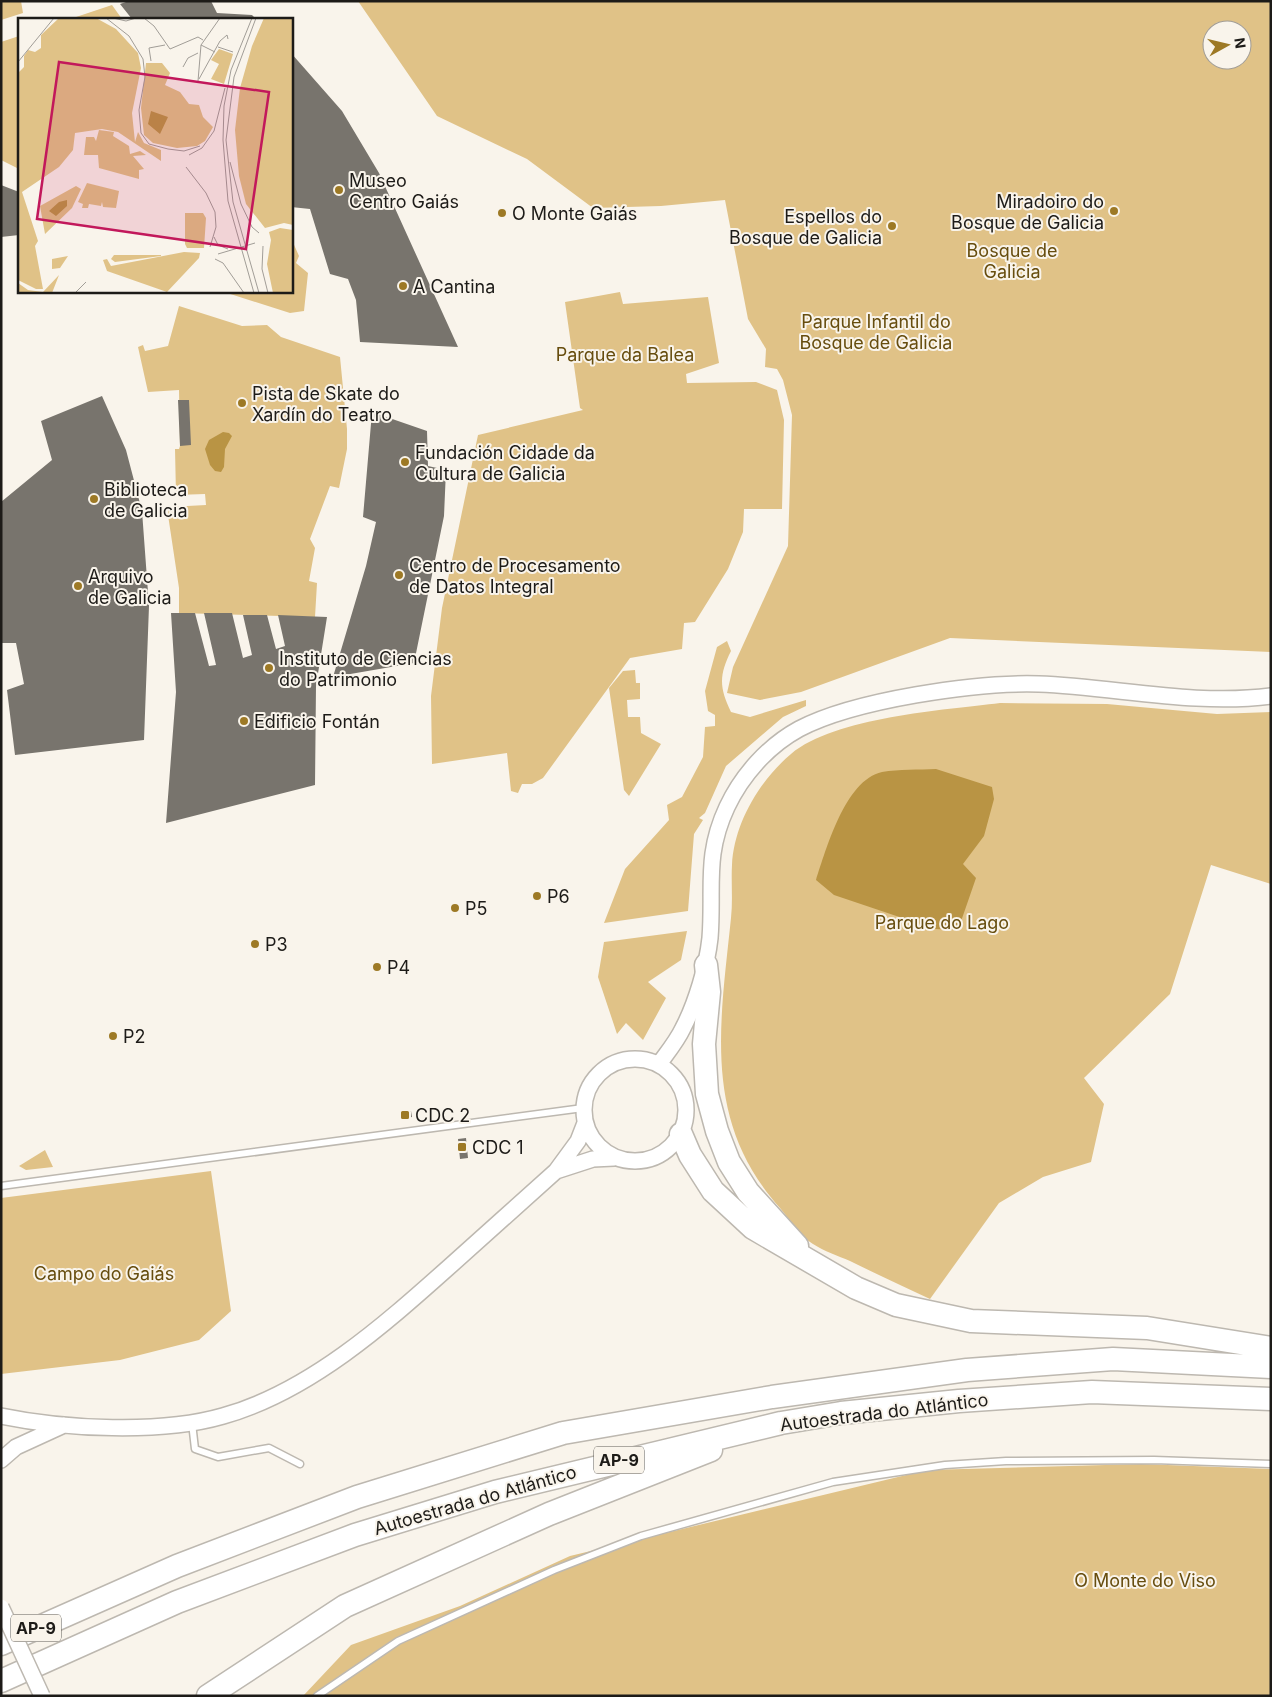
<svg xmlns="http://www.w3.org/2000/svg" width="1272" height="1697" font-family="Inter,sans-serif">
<rect width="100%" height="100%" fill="#f9f4eb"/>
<path fill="#e0c287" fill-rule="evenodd" d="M1 1H21L23 13 1 20Z
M358 1H1271V652L950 638 801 692 760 700 727 693 733 667 788 546 792 415 783 380 777 369 765 367 766 349 748 319 725 200 661 206 593 208 527 159 437 116ZM1212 30H1242V60H1212Z
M112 5 122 19H69L73 18Z
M19 36V169L1 160V42Z
M291 238 299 256 296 263 308 273 304 311 290 313 221 291H291Z
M620 292 623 304 708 297 719 363 686 374 687 383 756 382 777 390 784 420 782 509H744L743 532 728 569 695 622 684 623 682 649 630 658 543 778 532 784H522L518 793 511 791 507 753 432 764 431 696 442 608 478 435 583 410 580 408 565 302Z
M179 306 242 326 267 325 281 337 340 357 347 429V449L339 488 330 486 310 539 315 548 309 581 317 583 315 617 179 613V588L168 515 169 507 206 505 205 494 176 495 175 449H179L180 446 179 390 148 392 138 347 143 345 145 351 168 346Z
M727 641 731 651C719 675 719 687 731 712L750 717 806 700V706L783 717 726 766 705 813 699 818 703 820 694 834 688 911 604 923 625 869 669 820 667 805 682 797 703 757 705 727 715 726V715L708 711 705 691 717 647Z
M635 670 636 683H640V699L627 700 628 717H640L641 733 661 744 629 796 624 790 609 688 623 671Z
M1000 703 1107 704 1217 714 1271 712V884L1211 865 1170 994 1084 1078 1104 1104 1091 1162 1043 1177 999 1203 930 1299C903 1286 876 1274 850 1261 838 1256 824 1251 813 1244 801 1237 790 1220 780 1208 702 1121 720 1025 731 918 733 900 731 882 732 865 734 823 760 780 791 754 835 717 944 710 1000 703Z
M687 931 681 960 648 982 666 998 643 1040 626 1023 617 1034 598 977 604 942Z
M45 1150 53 1167 26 1170 19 1166Z
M211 1171 231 1311 199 1340 120 1360 1 1374V1198Z
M1141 1464 1271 1469V1696H303L351 1645 460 1606 570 1556 927 1470Z"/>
<path fill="#b99444" d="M223 432 229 433 232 436 225 449 224 467 221 472 215 471 210 465 205 449 209 440Z
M936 769 992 787 994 799 984 836 963 864 976 878 958 930 935 929 834 895 816 880C826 850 845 780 882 772 899 769 919 770 936 769Z"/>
<path fill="#78746d" d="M129 1H211L217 13 252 15 256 19H132L120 4Z
M291 53 342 111 379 173 458 347 360 342 356 300 348 279 330 274 310 209 291 207Z
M1 185 19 192V235L1 237Z
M102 396 126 450 142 511 149 606 144 740 15 755 7 690 24 684 16 643H1V502L52 460 41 421Z
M178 400H189L191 445 180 446Z
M372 412 427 431 428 466 446 470 444 516 414 663 333 677 366 566 376 522 363 517Z
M171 613H195L209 666 216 665 204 613H232L243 658 252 655 243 615H267L276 649 285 646 278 615 327 617 316 686 315 785 166 823 176 692Z
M411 1111 412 1117 401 1119 400 1113Z
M466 1138 468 1158 460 1159 458 1139Z"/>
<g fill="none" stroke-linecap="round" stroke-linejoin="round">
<defs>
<path id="service" d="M1 1186 583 1108
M192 1423 195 1449 218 1457 269 1448 300 1464
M317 1696 398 1641 554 1570 641 1536 833 1482 945 1465 1006 1461 1154 1460 1271 1464"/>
<path id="tertiary" d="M584 1110a51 51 0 1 1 102 0a51 51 0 1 1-102 0Z
M659 1064C667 1053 677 1041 683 1028 696 1003 707 966 710 938 714 888 704 856 727 807 742 775 768 746 799 729 854 700 976 682 1039 684 1116 687 1194 706 1271 696
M556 1171 593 1159 614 1158
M1 1416C64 1429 161 1434 223 1416 309 1392 384 1325 449 1267 485 1235 520 1203 556 1171L578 1141 585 1123
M1 1460 16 1447 64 1425"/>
<path id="motorway" d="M706 965 709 992 704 1044 707 1094 717 1131 729 1162 748 1192 797 1246
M681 1134 690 1155 713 1191 753 1228 856 1288 896 1305 971 1321 1147 1328 1271 1348
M1 1644 177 1566 357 1497 563 1433 772 1397 967 1370 1113 1359 1271 1367
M1 1681 177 1602 355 1535 495 1492 781 1423 841 1413 959 1401 1092 1392 1271 1399
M208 1696 345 1606 549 1514 711 1450"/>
</defs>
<use href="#service" stroke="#bdb8b0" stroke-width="9"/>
<use href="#tertiary" stroke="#bdb8b0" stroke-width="18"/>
<use href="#motorway" stroke="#bdb8b0" stroke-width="25"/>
<use href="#service" stroke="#fff" stroke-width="6"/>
<use href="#tertiary" stroke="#fff" stroke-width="15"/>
<use href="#motorway" stroke="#fff" stroke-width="22"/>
<defs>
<path id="tertiary-bridge" d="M1 1607 42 1696"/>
</defs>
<use href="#tertiary-bridge" stroke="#bdb8b0" stroke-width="18" stroke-linecap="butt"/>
<use href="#tertiary-bridge" stroke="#fff" stroke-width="15"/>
</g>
<g fill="#9d7925" stroke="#f9f4eb" stroke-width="2">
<circle cx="339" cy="190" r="5"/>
<circle cx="1114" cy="211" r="5"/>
<circle cx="502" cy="213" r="5"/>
<circle cx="892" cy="226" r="5"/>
<circle cx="403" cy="286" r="5"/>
<circle cx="242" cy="403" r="5"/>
<circle cx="405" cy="462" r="5"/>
<circle cx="94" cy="499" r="5"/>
<circle cx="399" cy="575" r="5"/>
<circle cx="78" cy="586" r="5"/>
<circle cx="269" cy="668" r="5"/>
<circle cx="244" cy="721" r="5"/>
<circle cx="537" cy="896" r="5"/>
<circle cx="455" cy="908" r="5"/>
<circle cx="255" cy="944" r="5"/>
<circle cx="377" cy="967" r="5"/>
<circle cx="113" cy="1036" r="5"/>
<rect x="400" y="1110" width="10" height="10" rx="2.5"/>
<rect x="457" y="1142" width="10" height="10" rx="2.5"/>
</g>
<g text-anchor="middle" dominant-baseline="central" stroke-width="4" stroke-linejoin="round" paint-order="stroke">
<g fill="#f9f4eb" stroke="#5f5c57" stroke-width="1">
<rect x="594" y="1446.5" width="50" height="27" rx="4"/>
<rect x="11" y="1614.5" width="50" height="27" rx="4"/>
</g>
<g font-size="16" font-weight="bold" fill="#1d1b18">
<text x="619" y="1460">AP-9</text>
<text x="36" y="1628">AP-9</text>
</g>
<g font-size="18" fill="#1d1b18" stroke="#f9f4eb" text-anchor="start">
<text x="349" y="180">Museo<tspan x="349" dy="21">Centro Gaiás</tspan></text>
<text x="1104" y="201" text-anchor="end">Miradoiro do<tspan x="1104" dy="21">Bosque de Galicia</tspan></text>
<text x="512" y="213">O Monte Gaiás</text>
<text x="882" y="216" text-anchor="end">Espellos do<tspan x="882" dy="21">Bosque de Galicia</tspan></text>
<text x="413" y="286">A Cantina</text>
<text x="252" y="393">Pista de Skate do<tspan x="252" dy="21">Xardín do Teatro</tspan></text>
<text x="415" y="452">Fundación Cidade da<tspan x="415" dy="21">Cultura de Galicia</tspan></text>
<text x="104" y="489">Biblioteca<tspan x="104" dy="21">de Galicia</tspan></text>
<text x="409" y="565">Centro de Procesamento<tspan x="409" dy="21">de Datos Integral</tspan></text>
<text x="88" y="576">Arquivo<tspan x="88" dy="21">de Galicia</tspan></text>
<text x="279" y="658">Instituto de Ciencias<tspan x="279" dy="21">do Patrimonio</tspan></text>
<text x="254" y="721">Edificio Fontán</text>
<text x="547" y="896">P6</text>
<text x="465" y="908">P5</text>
<text x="265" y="944">P3</text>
<text x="387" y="967">P4</text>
<text x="123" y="1036">P2</text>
<text x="415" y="1115">CDC 2</text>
<text x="472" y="1147">CDC 1</text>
</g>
<g font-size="18" fill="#674d0e" stroke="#f9f4eb">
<text x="1012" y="250">Bosque de<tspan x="1012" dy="21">Galicia</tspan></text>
<text x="876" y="321">Parque Infantil do<tspan x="876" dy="21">Bosque de Galicia</tspan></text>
<text x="625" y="354">Parque da Balea</text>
<text x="942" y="922">Parque do Lago</text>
<text x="104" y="1273">Campo do Gaiás</text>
<text x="1145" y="1580">O Monte do Viso</text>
</g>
<g font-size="18" fill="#1d1b18" stroke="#f9f4eb">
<text transform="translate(884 1412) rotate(-7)">Autoestrada do Atlántico</text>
<text transform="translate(475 1500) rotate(-16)">Autoestrada do Atlántico</text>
</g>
</g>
<g transform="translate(18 18)">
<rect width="275" height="275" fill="#f9f4eb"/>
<path d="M41 0H78L98 11 120 35 123 50 114 95 117 124 120 114 126 125 143 132V143L100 114 84 111 57 115 55 132 41 149 4 174 20 223 17 228 25 271H18L0 262V55L6 49V38L10 32 17 34 23 30V17ZM246 0H275V207L266 205 247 210 228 186 221 158 217 112 222 70 234 28ZM201 31 215 36 206 66 193 61 201 46 193 42ZM128 45H144L152 55 147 67 162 74 171 86 181 87 185 99 195 109 187 123 179 128 159 130 135 125 126 117 123 90ZM81 112 96 114 95 118 111 128 112 136 122 133 128 137 115 138 126 151 121 152V161L81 150 80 137H66L68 119H76L78 123ZM69 165 101 173 98 190 85 189 84 184 83 188 71 186 70 190H64L65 186 60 184ZM58 168 63 171 54 190 27 216 22 188ZM167 195H185L188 200 186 230H169L167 226ZM262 210 275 212V275H255L249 246 253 222 251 214ZM166 234 182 235 181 240 149 274 89 253 85 242 89 241 93 248ZM96 237H143V238L97 244 93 241ZM50 238 42 250 34 251V241ZM41 257 34 275H0V265L10 272 25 274Z" fill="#e0c287"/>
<path d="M133 93 150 99 142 116 130 106ZM49 182V188L38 198 31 193 41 184Z" fill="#b99444"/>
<path fill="none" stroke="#a19d97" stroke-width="1" d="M88 0 111 18 125 41 127 59 121 92 123 115 131 126 150 131M95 0 108 3 118 0M126 0 136 8 152 31 180 19 185 22M234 0 213 52 206 88 205 122 210 183 236 275M238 0 216 59 208 122 215 184 241 275M183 27 197 34M200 29 215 34M133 43 131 30 147 27M0 44 36 0M165 49 170 40 180 35M181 61 202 23 209 17 210 21M180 63 183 27 202 0M150 131 166 133 182 128M171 137 184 130 196 113 207 70M212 144 223 186 234 209 241 215M168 149 188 175 197 194 198 209 192 229M196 219 200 227 210 231M245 228 244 251 250 275M200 236 237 225M197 241 205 245 226 275M57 275 68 264"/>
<path fill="#c2185b" fill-opacity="0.15" stroke="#c2185b" stroke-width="2.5" d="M41 44 251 74 228 231 19 201Z"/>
<rect width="275" height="275" fill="none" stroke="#1d1b18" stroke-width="2.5"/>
</g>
<rect width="1272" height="1697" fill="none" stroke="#1d1b18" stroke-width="5"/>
<g transform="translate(1227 45) rotate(82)"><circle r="24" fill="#f9f4eb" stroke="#a19d97"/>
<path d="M0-4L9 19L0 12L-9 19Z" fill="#9d7925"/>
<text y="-8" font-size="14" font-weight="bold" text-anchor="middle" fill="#1d1b18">N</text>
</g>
</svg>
